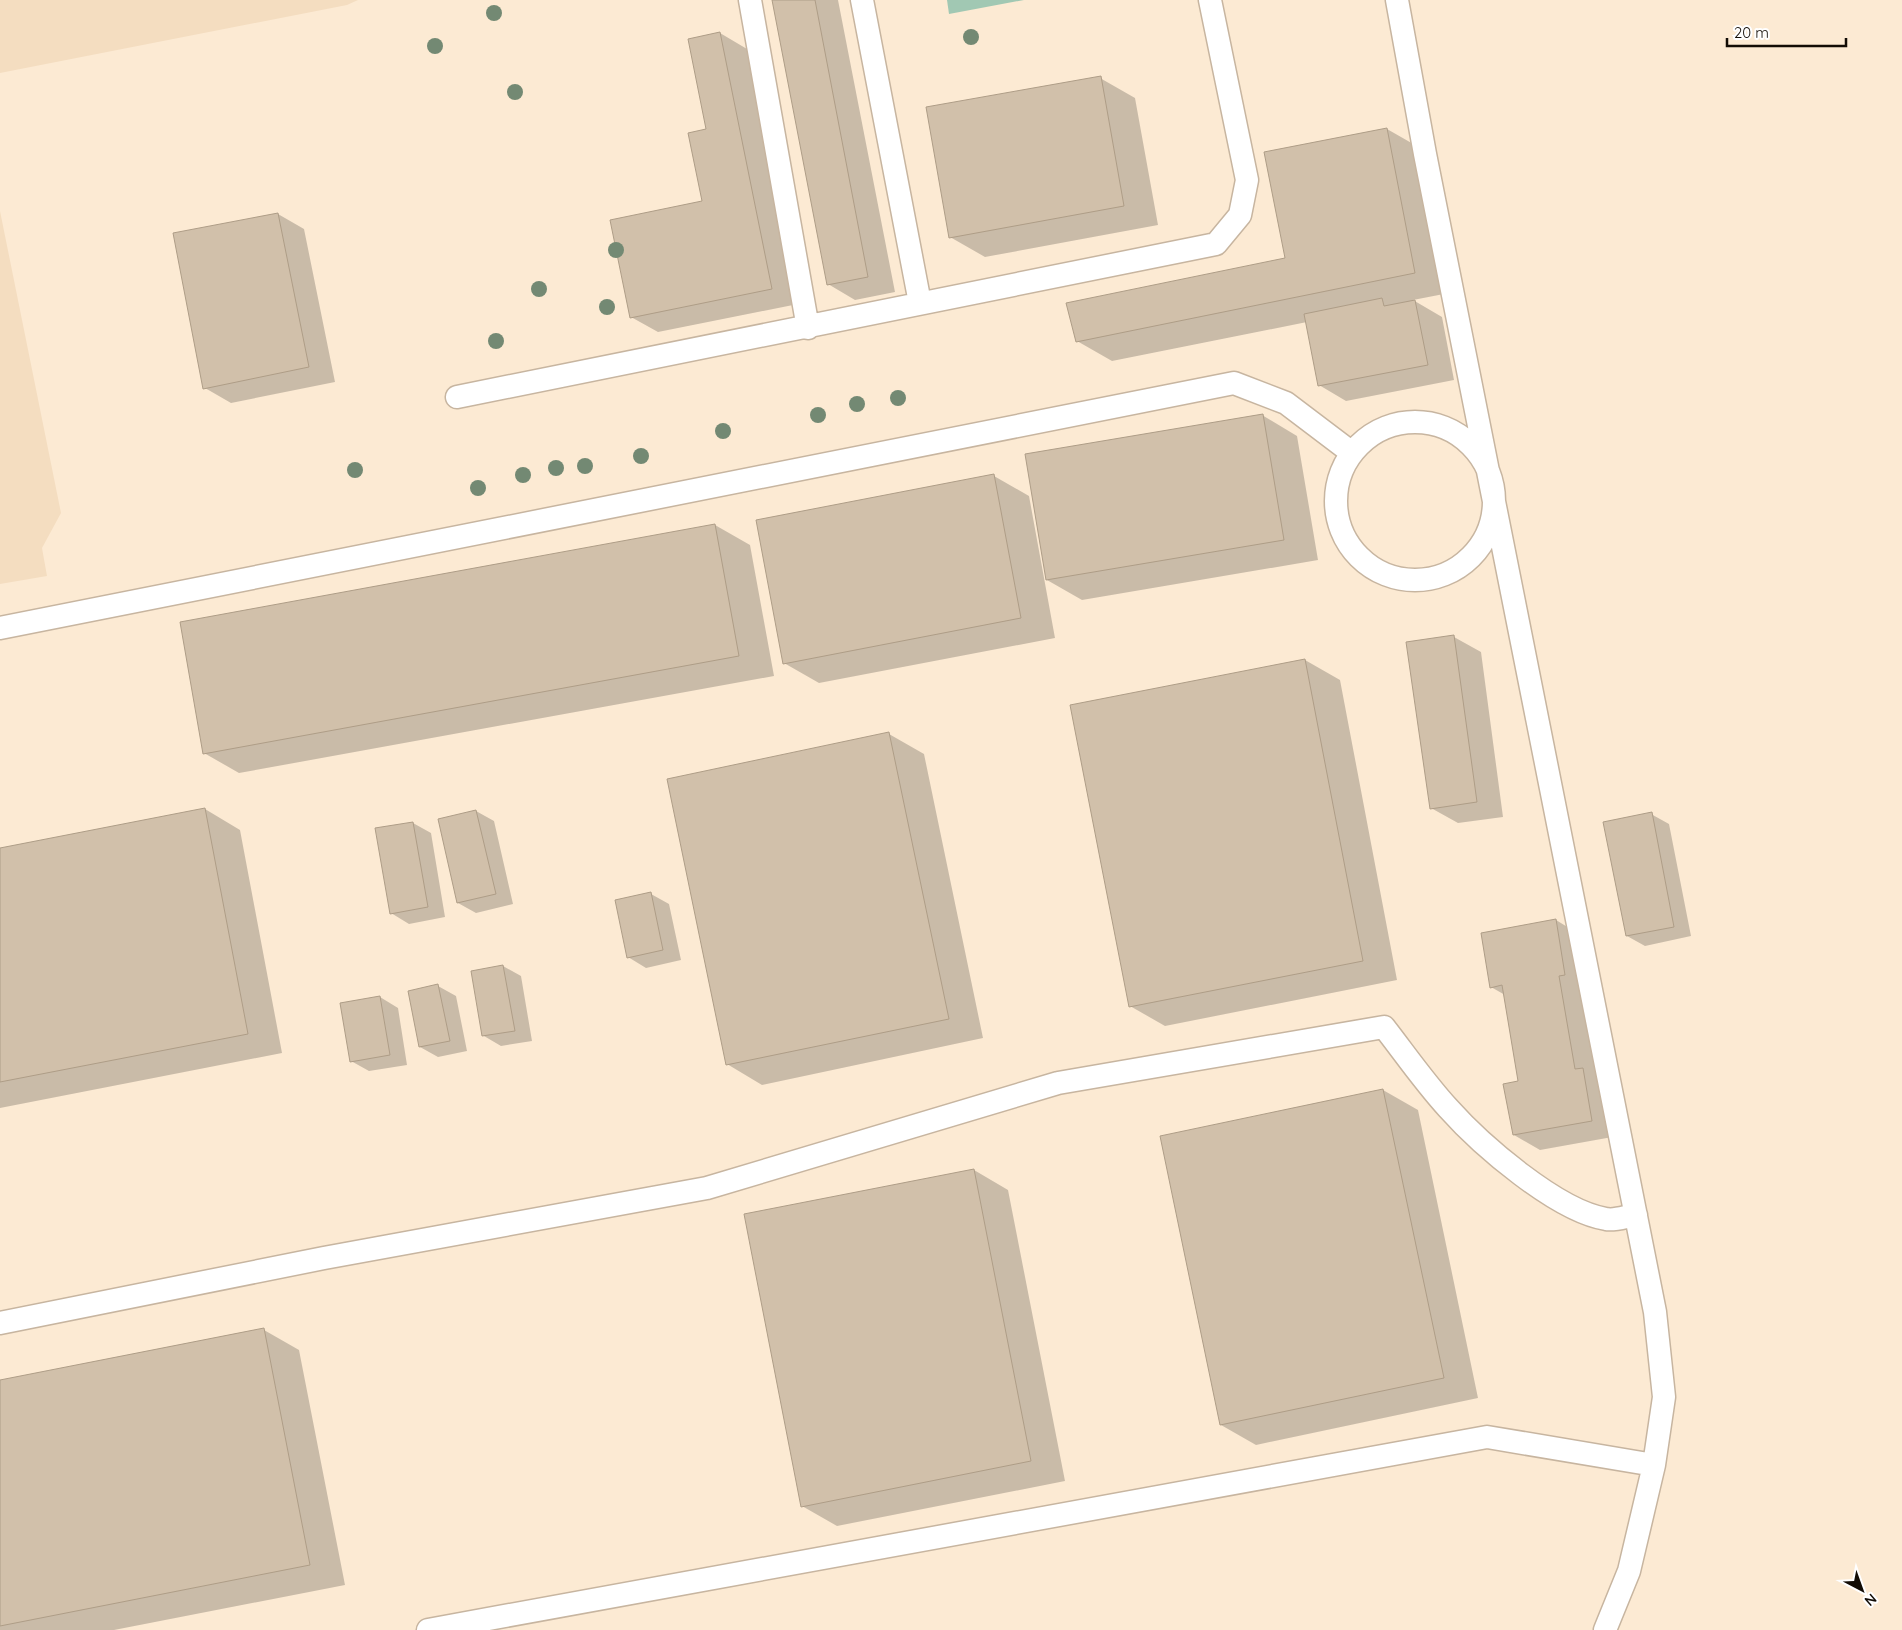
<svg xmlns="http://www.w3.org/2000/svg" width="1902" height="1630" font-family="Quicksand,sans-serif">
<rect width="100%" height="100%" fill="#fcead3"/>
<path fill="#f4ddc0" d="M0 0H358L347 5 0 73Z
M0 211 61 513 42 548 47 576 0 584Z"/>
<path fill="#a1c8b3" d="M947 0H1024L949 14Z"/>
<path fill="#0003" d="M773 0H838L895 292 855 300 828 284Z
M720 33 747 49 798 304 658 332 631 317 704 202 707 130Z
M1100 78 1135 98 1158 225 985 257 950 237Z
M1387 129 1422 149 1449 293 1413 300 1442 317 1454 380 1346 401 1319 385 1307 322 1112 361 1077 341 1286 259Z
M278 214 304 229 335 382 231 403 205 388Z
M1262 415 1297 436 1318 560 1082 600 1047 580Z
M994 476 1029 496 1055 638 819 683 784 663Z
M715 525 750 545 774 676 239 773 204 753Z
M1454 637 1481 652 1503 817 1458 823 1431 808Z
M1305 660 1340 680 1397 980 1165 1026 1130 1006Z
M889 734 924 754 983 1038 762 1085 727 1064Z
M205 809 240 830 282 1053 0 1108V849Z
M476 811 494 821 513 904 476 913 458 903Z
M1651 814 1669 824 1691 936 1645 946 1627 936Z
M413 823 431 833 445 917 409 924 391 913Z
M651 894 669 904 681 960 646 968 628 957Z
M1556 920 1582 936 1618 1136 1540 1150 1514 1135 1520 1082 1505 995 1491 987Z
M503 966 521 976 532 1041 501 1046 484 1036 473 972Z
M438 986 456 996 467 1051 438 1057 420 1047Z
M380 997 398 1008 407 1065 369 1071 351 1061Z
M1383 1090 1418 1110 1478 1398 1256 1445 1221 1425Z
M974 1170 1008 1190 1065 1481 837 1526 802 1506Z
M264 1330 299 1350 345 1585 114 1630H0V1382Z"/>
<path fill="#d1c0aa" stroke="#ae9d87" d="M772 0H815L868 277 827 285Z
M720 32 772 289 630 318 610 220 702 201 688 133 706 129 688 39Z
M1101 76 1124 206 949 238 926 107Z
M1387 128 1415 273 1076 342 1066 303 1285 258 1264 152Z
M278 213 309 367 203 389 173 233Z
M1382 298 1384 306 1415 300 1428 365 1318 386 1304 314Z
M1263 414 1284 540 1046 580 1025 454Z
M994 474 1021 618 783 664 756 520Z
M715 524 739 656 203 754 180 622Z
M1454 635 1477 802 1430 809 1406 642Z
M1305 659 1363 961 1129 1007 1070 705Z
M889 732 949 1019 726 1065 667 779Z
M205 808 248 1034 0 1082V848Z
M476 810 496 894 457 903 438 819Z
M1652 812 1674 927 1626 936 1603 822Z
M413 822 428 907 390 914 375 828Z
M651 892 663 950 627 958 615 900Z
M1556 919 1565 975 1559 976 1575 1069 1583 1068 1592 1121 1513 1135 1503 1084 1518 1081 1502 985 1490 988 1481 933Z
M503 965 515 1031 482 1036 471 971Z
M438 984 450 1041 419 1047 408 991Z
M380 996 390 1055 350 1062 340 1003Z
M1383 1089 1444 1378 1220 1425 1160 1136Z
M974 1169 1031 1461 801 1507 744 1214Z
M264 1328 310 1565 0 1626V1380Z"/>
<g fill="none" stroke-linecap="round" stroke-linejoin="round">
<defs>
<path id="service" d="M750 0 808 328
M862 0 920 303
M1397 0 1425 154 1655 1312 1664 1397 1654 1465 1629 1571 1605 1630
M457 397 1216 244 1240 215 1247 180 1210 0
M1336 501a79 79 0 1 1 158 0a79 79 0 1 1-158 0Z
M0 628 1234 383 1286 403 1352 453
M0 1323 324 1258 707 1188 1058 1083 1384 1027C1405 1054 1425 1083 1448 1108 1481 1145 1557 1211 1606 1219 1615 1221 1627 1216 1636 1215
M428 1630 1487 1437 1654 1465"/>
</defs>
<use href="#service" stroke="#c7b5a0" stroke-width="25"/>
<use href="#service" stroke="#fff" stroke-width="22"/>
</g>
<g fill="#738973">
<circle cx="494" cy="13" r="8"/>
<circle cx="971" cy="37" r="8"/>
<circle cx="435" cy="46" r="8"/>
<circle cx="515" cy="92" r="8"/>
<circle cx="616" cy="250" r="8"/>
<circle cx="539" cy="289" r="8"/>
<circle cx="607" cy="307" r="8"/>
<circle cx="496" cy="341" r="8"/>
<circle cx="898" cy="398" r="8"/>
<circle cx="857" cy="404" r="8"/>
<circle cx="818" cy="415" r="8"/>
<circle cx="723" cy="431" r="8"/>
<circle cx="641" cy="456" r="8"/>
<circle cx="585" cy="466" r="8"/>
<circle cx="556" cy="468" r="8"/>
<circle cx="355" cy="470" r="8"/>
<circle cx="523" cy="475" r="8"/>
<circle cx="478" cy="488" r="8"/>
</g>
<g transform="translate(1862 1590) rotate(139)" stroke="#ffffff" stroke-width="4" paint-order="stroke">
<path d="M0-4L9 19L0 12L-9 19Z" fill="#120c05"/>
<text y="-8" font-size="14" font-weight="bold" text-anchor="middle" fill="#120c05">N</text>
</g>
<path d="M1727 38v8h119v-8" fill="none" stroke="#120c05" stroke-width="2.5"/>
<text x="1734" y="38" font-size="15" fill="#120c05" stroke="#ffffff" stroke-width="4" paint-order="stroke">20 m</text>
</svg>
